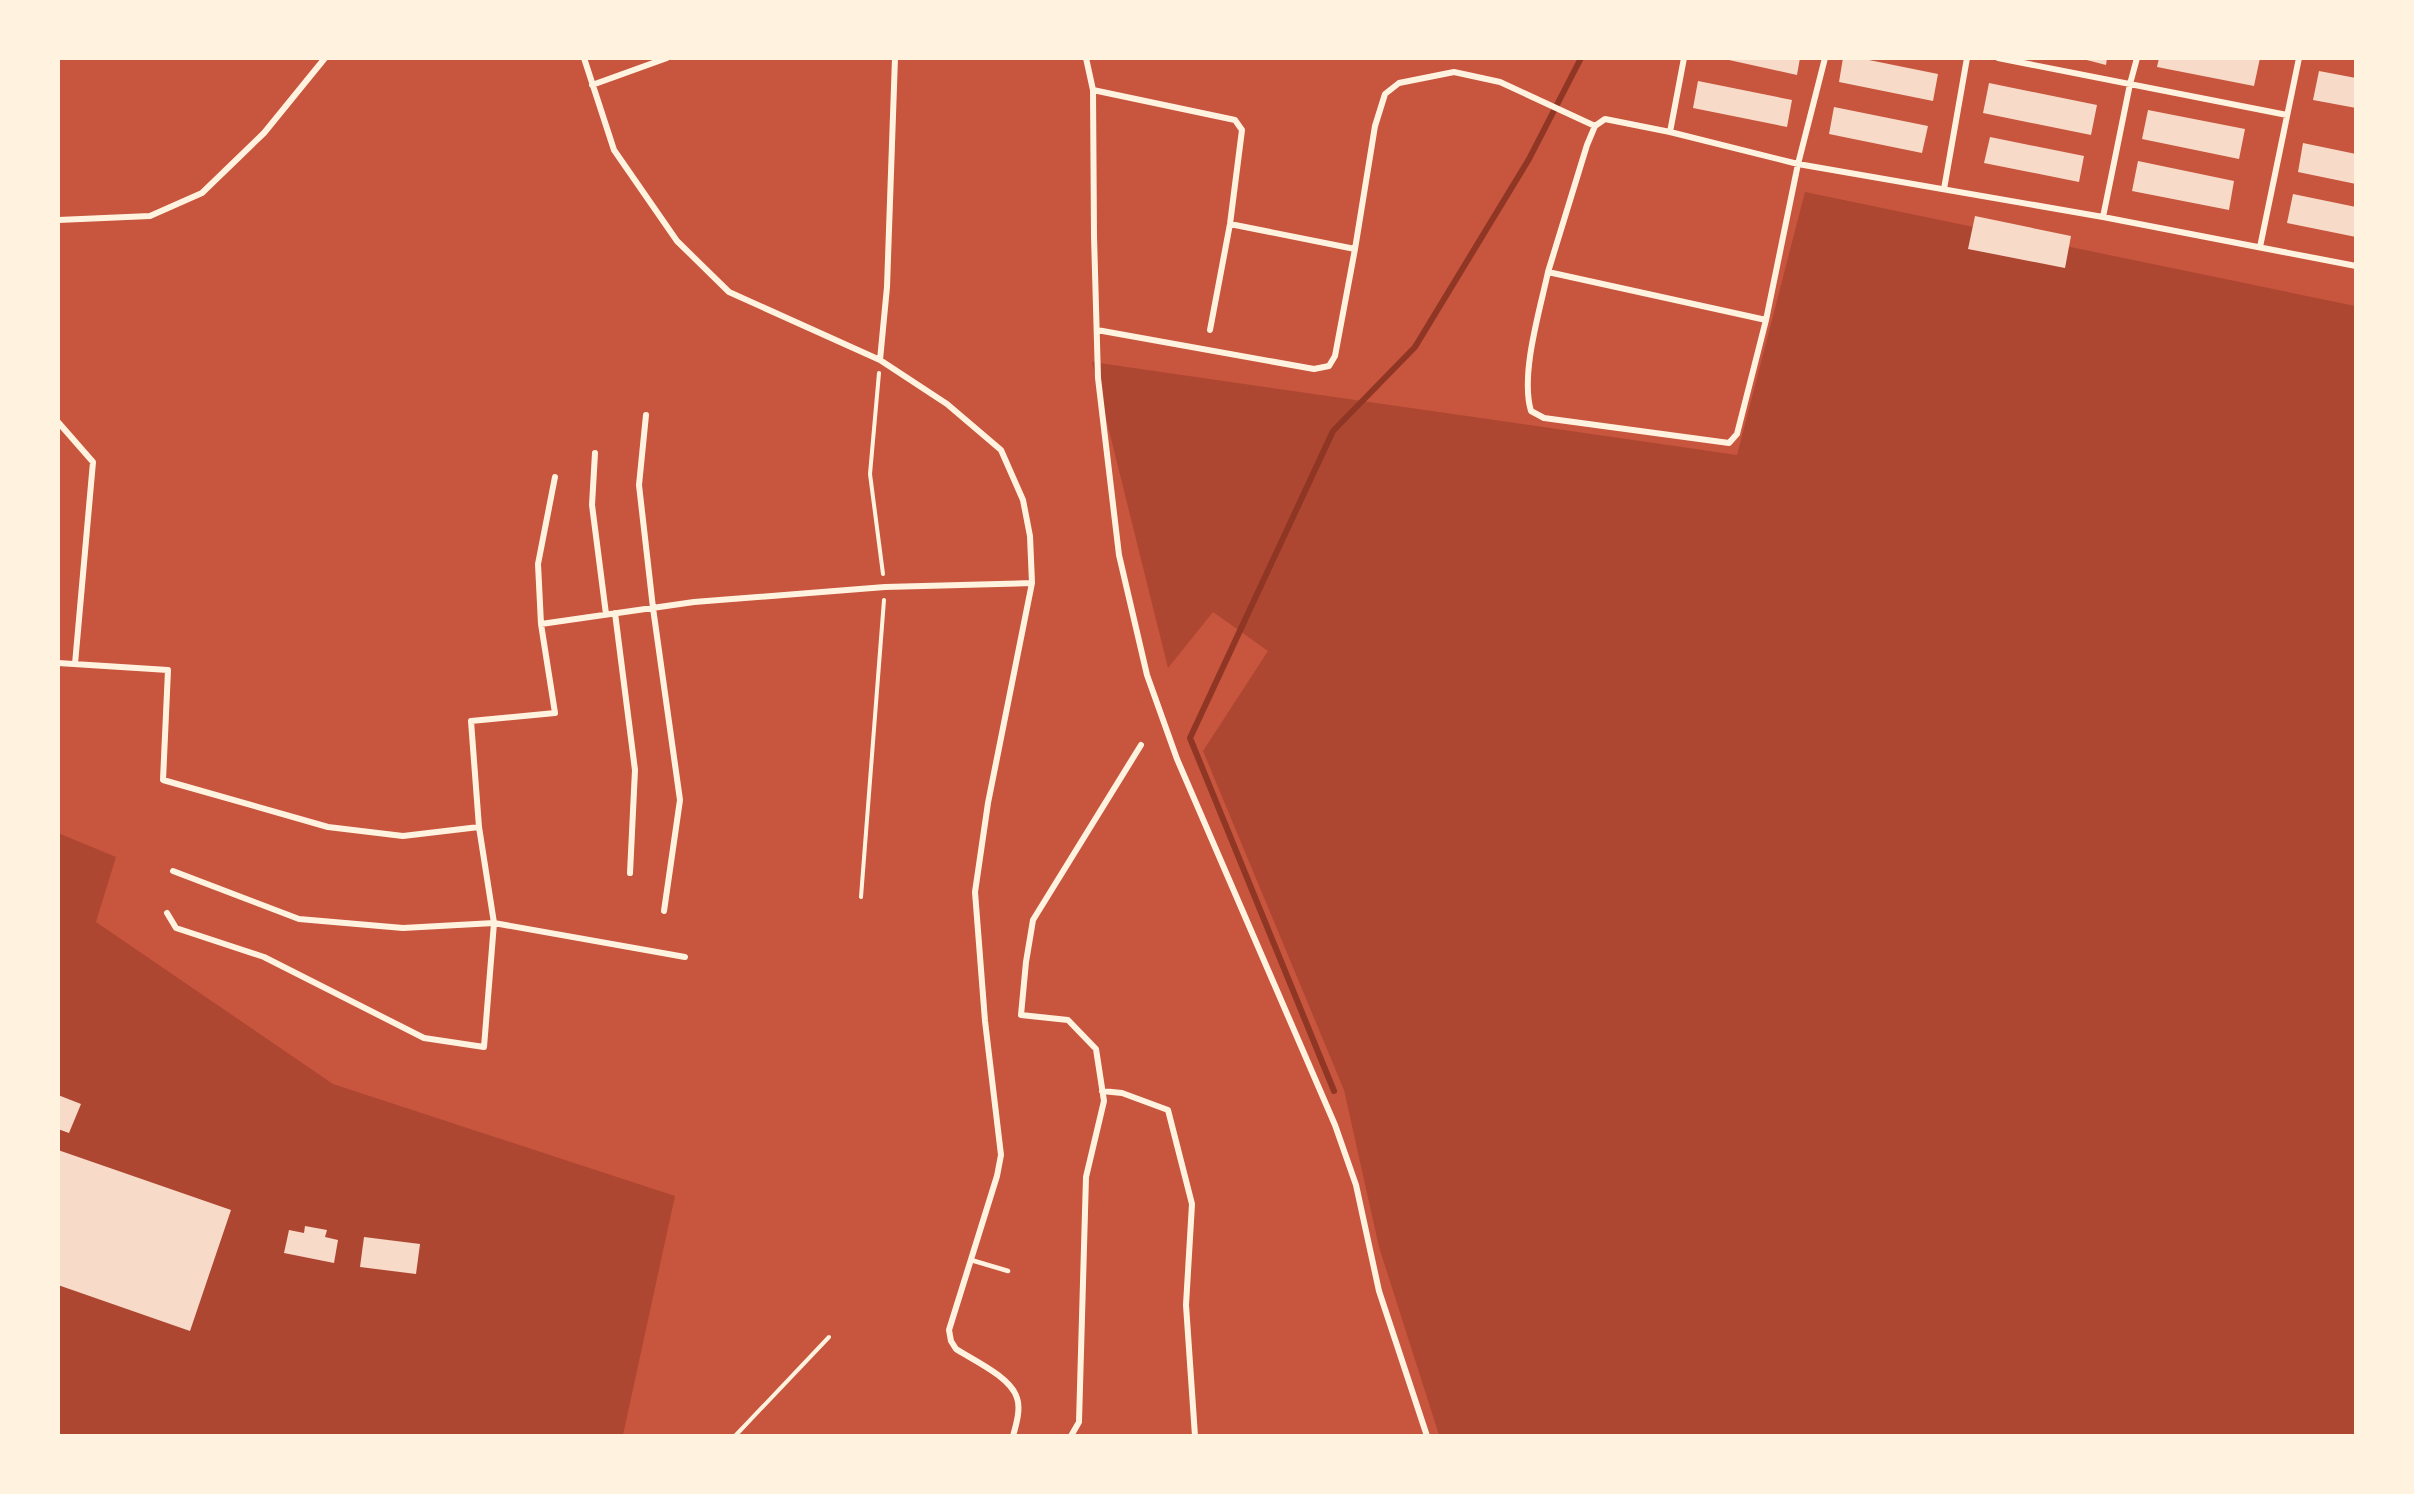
<svg xmlns="http://www.w3.org/2000/svg" width="2414" height="1494" font-family="'DejaVu Sans',sans-serif">
<rect width="100%" height="100%" fill="#c8553d"/>
<path fill="#ae4732" d="M1805 192 2355 306V1435H1439L1379 1247 1344 1090 1203 751 1268 651 1213 612 1168 668 1092 362 1737 455Z
M58 833 116 857 96 922 333 1084 675 1196 623 1435H59Z"/>
<g fill="none" stroke-linecap="round" stroke-linejoin="round">
<path stroke="#8f3625" stroke-width="6" d="M1334 1091 1190 738 1333 431 1415 347 1529 159 1581 58"/>
</g>
<path fill="#f7dbc8" d="M1720 58H1800L1797 75Z
M1843 58H1859L1938 74 1933 101 1839 82Z
M2079 58H2107L2106 65Z
M2159 58H2260L2254 86 2157 67Z
M2319 71 2356 78V108L2313 100Z
M1698 81 1792 100 1787 127 1693 108Z
M1989 83 2097 105 2091 135 1983 113Z
M1834 107 1928 126 1922 153 1829 134Z
M2148 110 2245 129 2239 159 2142 139Z
M1990 137 2084 156 2079 182 1984 163Z
M2303 143 2356 154V184L2298 172Z
M2138 161 2234 181 2229 210 2132 191Z
M2293 194 2356 207V237L2287 223Z
M1975 216 2071 236 2065 268 1968 249Z
M58 1095 81 1104 69 1133 58 1129Z
M58 1150 231 1210 190 1331 58 1285Z
M305 1226 327 1230 325 1237 338 1240 334 1263 284 1253 289 1230 304 1233Z
M364 1237 420 1244 416 1274 360 1267Z"/>
<g fill="none" stroke-linecap="round" stroke-linejoin="round">
<path stroke="#fff3e0" stroke-width="4" d="M879 373 870 474 883 574
M861 897 884 600
M735 1436 829 1337"/>
<path stroke="#fff3e0" stroke-width="4.5" d="M971 1260 1008 1271"/>
<path stroke="#fff3e0" stroke-width="6" d="M584 58 614 150 677 241 729 292 880 360 947 404 1001 450 1023 500 1030 536 1032 583 988 803 975 892 985 1021 1001 1155 997 1176 949 1330 951 1341 956 1349C973 1360 1011 1377 1017 1398 1021 1409 1016 1425 1013 1436
M1086 58 1093 90 1094 236 1098 378 1119 555 1147 675 1177 759 1335 1125 1356 1185 1379 1291 1427 1436
M1825 58 1798 164 1766 320 1548 272 1587 145 1595 126 1605 119 1670 132 1798 164 2103 217 2356 266
M1998 58 2287 115
M592 85 667 58
M1093 90 1235 120 1242 130 1230 224 1210 330
M1670 132 1684 58
M1944 189 1967 58
M2103 217 2130 84 2137 58
M58 220 150 216 202 193 264 133 325 58
M1230 224 1355 249
M2260 247 2299 58
M1548 272C1540 310 1520 374 1531 411L1544 418 1729 443 1737 434 1766 320
M1097 330 1314 369 1329 366 1335 356 1355 249 1375 126 1385 94 1399 83 1454 72 1500 82 1595 126
M880 360 887 287 895 58
M646 415 639 485 653 608 680 800 664 911
M58 422 93 462 75 664
M595 453 592 505 606 614
M615 613 635 770 630 873
M541 624 538 564 555 477
M58 663 168 670 163 780 328 827 403 836 479 827
M173 871 299 919 403 928 494 923 685 957
M167 913 176 928 264 957 424 1038 484 1047 494 923 479 827 471 721 555 713 541 624 694 602 885 587 1032 583
M1102 1091 1122 1093 1168 1110 1192 1204 1186 1305 1195 1436
M1071 1436 1079 1422 1086 1177 1104 1101 1096 1049 1068 1020 1021 1015 1026 962 1033 920 1141 745"/>
</g>
<rect width="2414" height="1494" fill="none" stroke="#fff3e0" stroke-width="120"/>
</svg>
